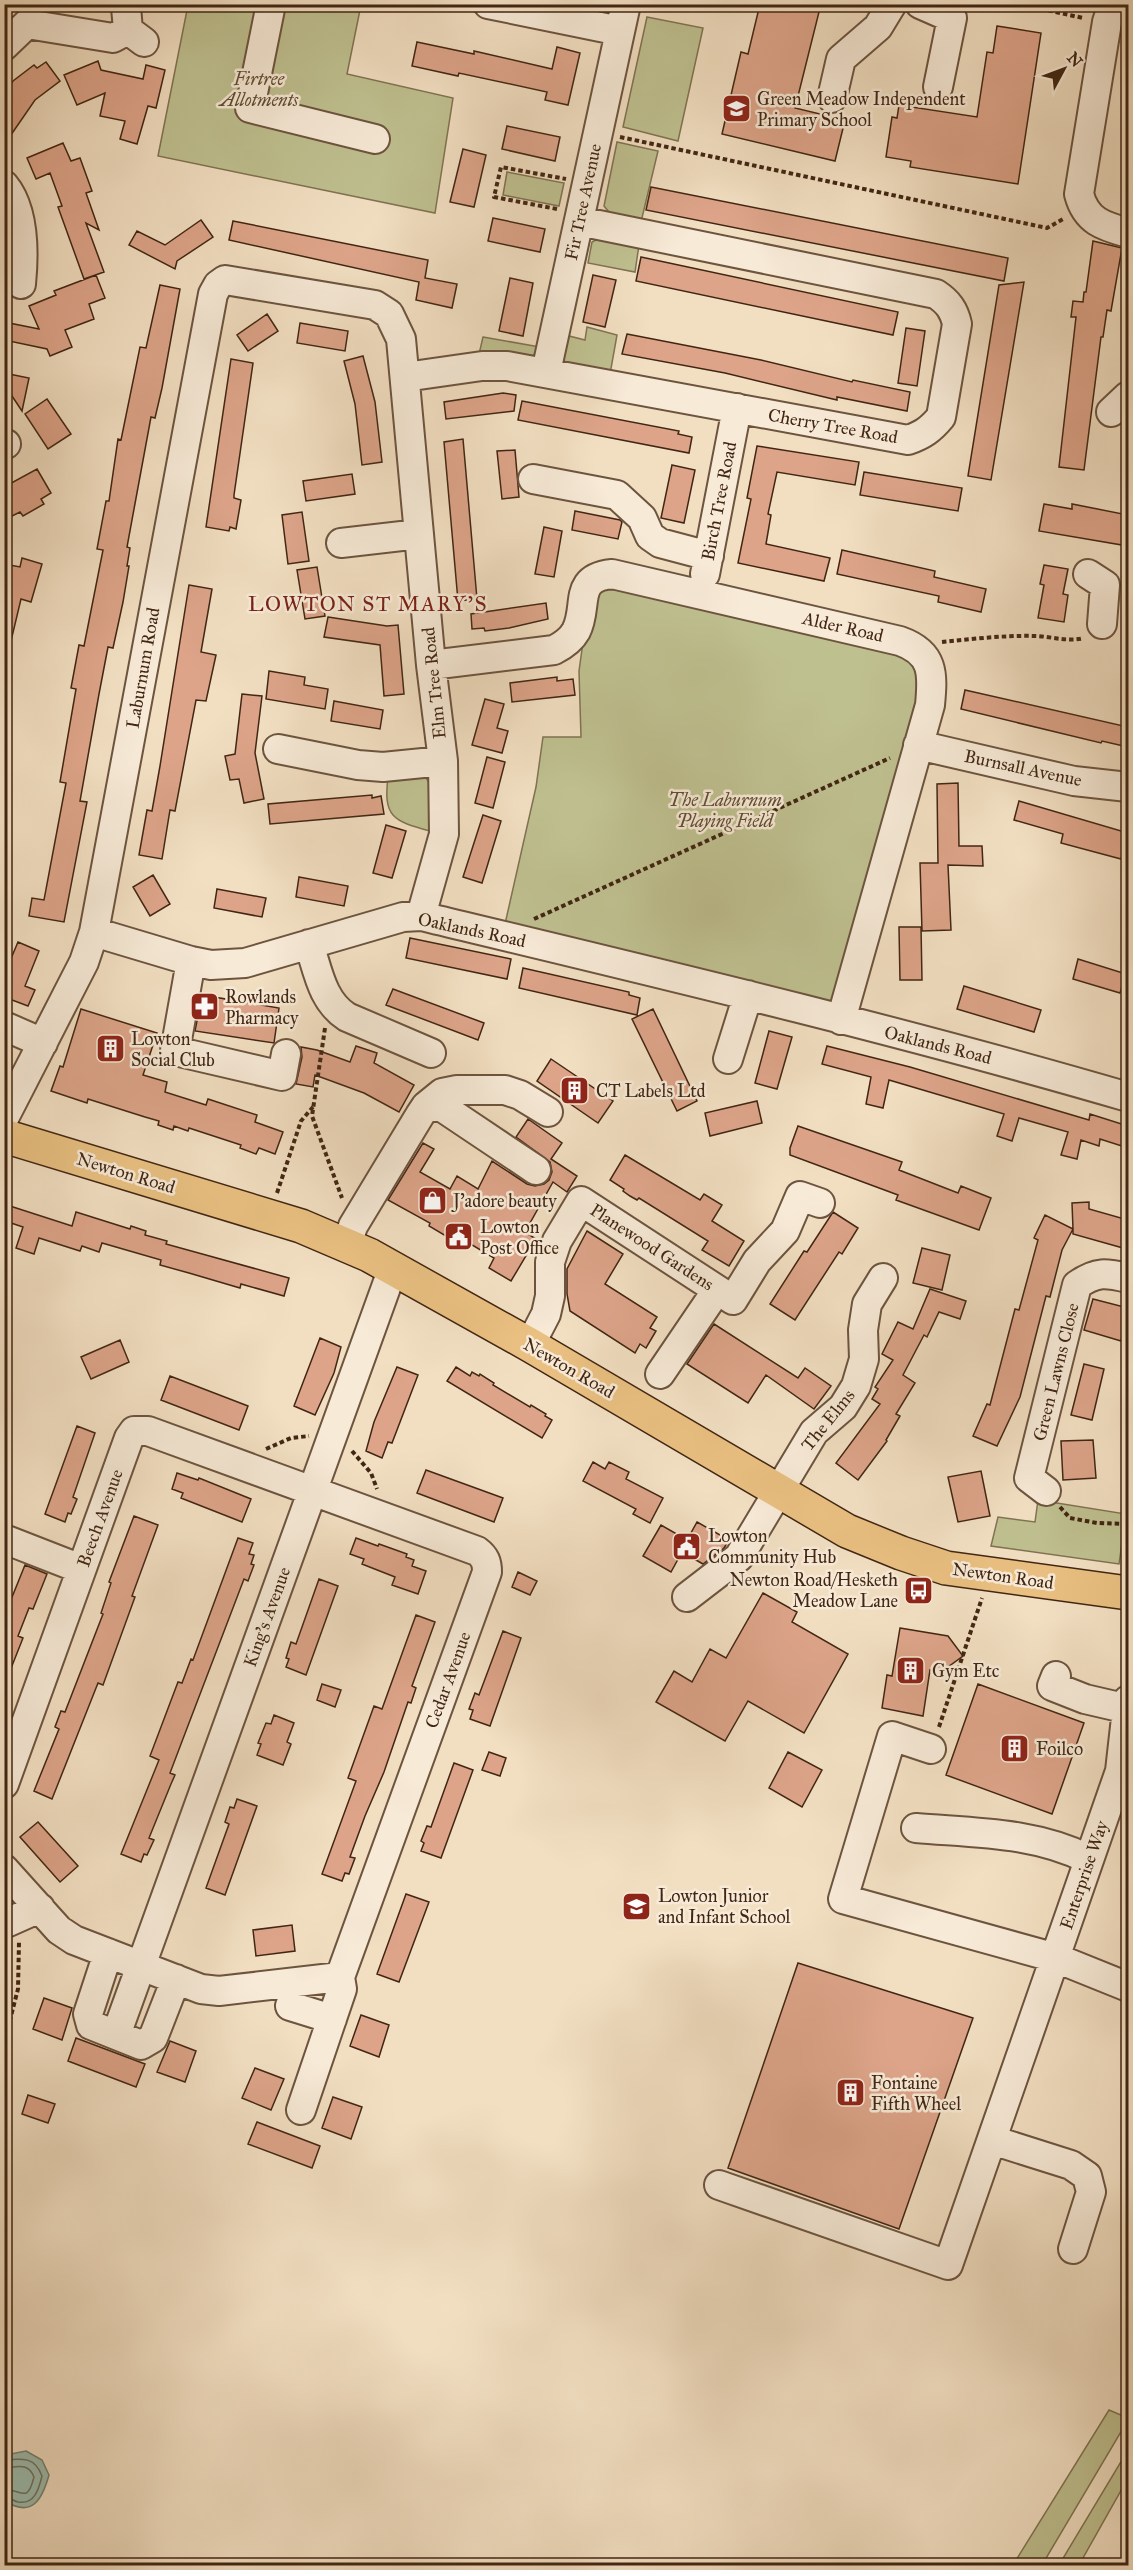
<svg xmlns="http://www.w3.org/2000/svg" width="1133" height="2570" font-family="'IM FELL Great Primer',serif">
<rect width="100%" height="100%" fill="#f2dfc2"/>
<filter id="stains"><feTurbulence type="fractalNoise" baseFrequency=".00333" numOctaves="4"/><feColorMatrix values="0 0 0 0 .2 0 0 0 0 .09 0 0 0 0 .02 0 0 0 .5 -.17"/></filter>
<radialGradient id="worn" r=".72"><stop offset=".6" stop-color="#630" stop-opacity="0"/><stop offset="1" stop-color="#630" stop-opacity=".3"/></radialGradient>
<path fill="#bfc090" stroke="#807352" stroke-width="1.5" d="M188 5H361L347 74 453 98 435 213 158 156Z
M574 5H610C601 18 588 12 575 9Z
M647 17 703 28 678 141 623 127Z
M617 142 658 151 641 222 613 217 604 206Z
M507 172 564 183 559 206 503 195Z
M600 238 639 245 635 272 588 263 592 242Z
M587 327 617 335 610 374 565 365 564 357 569 336 585 340Z
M483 337 540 347 537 354 532 357 479 354Z
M603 585 907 654 922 678 921 708 831 1009 505 924 536 787 543 737H581L579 671 588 606Z
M388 777H425L429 782 430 831C393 821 383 817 388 777Z
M1038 1500 1126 1514 1119 1564 991 1546 998 1517 1035 1522Z
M1109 2410 1128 2418V2420L1042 2565H1013Z
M1128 2450V2478L1079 2565H1059Z"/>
<path fill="#9cbdaf" stroke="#788171" stroke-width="1.5" d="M26 2451 42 2460 49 2475C42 2500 32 2518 5 2501V2455Z"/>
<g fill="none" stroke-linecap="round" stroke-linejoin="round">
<path stroke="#6e7261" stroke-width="1.5" d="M4 2460C23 2458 35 2457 42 2476 39 2488 35 2505 18 2502 13 2501 10 2497 4 2496
M4 2468C17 2467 28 2462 34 2477 27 2504 23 2490 4 2489"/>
</g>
<path fill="#dda489" stroke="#412613" stroke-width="1.5" d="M760 4H821L795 108 845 120 835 161 722 134 741 52 748 54Z
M997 26 1041 33 1018 184 910 167 911 161 886 157 892 117 897 118 899 105 977 117 987 52 993 53Z
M417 42 474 54V51L552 69 557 47 580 53 568 105 545 100 547 92 459 73 458 76 412 66Z
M98 61 101 70 143 79 146 65 165 70 156 108 148 106 137 144 120 139 125 121 100 116 105 93 77 105 64 75Z
M46 62 60 81 35 100 4 145V94L13 81 34 65 37 68Z
M507 126 560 137 555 161 502 149Z
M63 143 71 161 80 158 92 191 86 193 99 230 86 223 104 272 84 279 58 207 62 206 50 173 36 179 27 158Z
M463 149 486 155 474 207 450 202Z
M651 187 1008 258 1004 281 646 210Z
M493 218 545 229 540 252 488 241Z
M201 220 213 237 177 261 175 269 129 245 137 231 165 245Z
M233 221 428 260 425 278 457 284 452 308 416 300 419 282 229 240Z
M1093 241 1122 248 1111 311 1107 310 1103 337H1101L1084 470 1059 467 1076 317H1071L1073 301 1083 302 1084 292H1086Z
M641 257 898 312 893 335 636 281Z
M96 275 105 298 89 304 94 319 65 330 72 347 50 356 47 349 4 340V322L39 329 29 306 56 295 54 291Z
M593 275 616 280 605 327 583 322Z
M510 278 533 283 523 336 499 331Z
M1024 282 991 480 968 476 999 285Z
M160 285 180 289 162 388 155 418 151 417 134 509 127 547 130 548 127 566H129L123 602 113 648 108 647 99 694 80 801 87 802 64 922 29 916 32 898 44 900 66 783 60 782 76 689 71 688 79 645 84 646 103 550 97 549 106 501H109L118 439 121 440 140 347 146 348Z
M267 314 278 331 248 351 237 335Z
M300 323 348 331 345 351 297 343Z
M906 328 925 331 917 386 898 383Z
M627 334 761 360 852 382 853 380 910 392 907 411 837 397V400L725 373 622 354Z
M363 356 375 402 382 462 362 465 355 404 344 361Z
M231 359 253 363 234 495V498L241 500 236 529 230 527 229 531 206 527Z
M9 374 29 378 22 411 6 387Z
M503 393 516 395 514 411 446 419 444 402Z
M47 399 71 434 48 449 25 414Z
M522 401 679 431 678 434 692 437 689 453 518 420Z
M463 439 477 599 458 601 444 442Z
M757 446 859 462 855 485 777 472 768 514 771 515 766 544 830 558 824 581 738 563 751 499 747 498Z
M515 450 519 497 502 499 497 451Z
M672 465 695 470 684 523 661 518Z
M37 469 51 493 41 499 44 504 23 516 20 512 4 520V487Z
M864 472 962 488 958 511 860 495Z
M352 474 355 494 306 501 303 481Z
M1044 504 1072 509V504L1128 515V546L1039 531Z
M575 511 620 520 622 522 618 539 572 530Z
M302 512 309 561 288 564 282 515Z
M544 527 562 531 554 577 535 574Z
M842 550 935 571 934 577 986 589 981 612 938 602 939 596 837 574Z
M22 558 42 564 31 602 21 599 11 641 4 640V564L20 567Z
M1044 565 1068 569 1063 594 1068 595 1064 622 1038 618 1044 585 1040 584Z
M317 567 325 616 305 619 297 570Z
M189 585 212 589 201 652 216 655 206 701 196 700 175 811 170 810 162 859 139 855 147 810 152 811 160 766Z
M546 603 548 619 509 628 485 631 484 628 472 629 471 614Z
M328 617 387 626 398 625 404 694 384 696 380 645 324 637Z
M269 671 305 677 304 685 328 689 325 709 266 699Z
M557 677V681L573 679 575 695 512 702 510 683Z
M965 690 1128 727V747L1102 741 1101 743 961 709Z
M242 694 262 696 255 753 264 799 244 803 239 779 230 780 225 756 235 754Z
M485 699 504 704 497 728 508 731 502 753 472 745Z
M334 701 383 710 380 729 331 721Z
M487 757 505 762 493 808 475 803Z
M958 783 959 846H982L983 866 948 865 951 930 922 931 920 863H938L937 784Z
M372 795V798L381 796 384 814 270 824 268 804Z
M1019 801 1128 833 1121 859 1061 843 1063 834 1014 820Z
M483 815 501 821 482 883 463 877Z
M386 825 406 831 392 878 373 873Z
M153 875 170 904 150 916 133 887Z
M299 877 348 886 344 906 296 897Z
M217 889 266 898 262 917 214 908Z
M899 927H921L922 980H900Z
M410 938 511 959 507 979 406 958Z
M18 942 39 951 25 986 35 990 28 1006 4 997V975Z
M1078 959 1126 974 1120 993 1073 979Z
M523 968 629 992V995L640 998 637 1015 519 988Z
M964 986 1041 1010 1034 1032 957 1009Z
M393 989 484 1023 478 1040 386 1005Z
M202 995 279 1008 274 1043 195 1031Z
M81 1009 157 1033 143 1075 167 1082 165 1092 206 1105 208 1099 257 1115 255 1122 283 1132 275 1154 259 1148 256 1154 240 1148 241 1145 189 1128 188 1131 174 1126 173 1130 158 1125 159 1121 145 1117 88 1099 87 1103 51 1091 60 1066 63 1067Z
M653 1009 697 1101 677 1111 632 1019Z
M769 1031 792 1037 777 1089 755 1083Z
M356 1046 377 1053 374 1063 414 1085 399 1112 364 1093 315 1075 313 1087 296 1084 302 1057 301 1047 317 1050 350 1062Z
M827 1046 910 1067 1089 1120 1090 1114 1128 1126V1148L1100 1139 1099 1146 1081 1140 1077 1159 1061 1155 1068 1132 1019 1118 1012 1141 997 1136 1004 1114 889 1080 883 1108 866 1104 871 1077 822 1064Z
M551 1059 613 1101 598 1123 537 1081Z
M757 1101 762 1123 710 1136 705 1113Z
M528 1119 562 1143 551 1159 577 1176 567 1192 553 1182 525 1232 536 1239 511 1281 489 1268 494 1258 464 1240 461 1245 429 1226 430 1223 388 1200 423 1143 434 1149 420 1172 450 1189 457 1176 478 1189 492 1161 527 1184 535 1186 544 1184 549 1180 552 1172 550 1162 516 1137Z
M798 1126 902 1162 899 1170 958 1193 961 1186 991 1198 979 1230 896 1200 898 1195 790 1155V1148Z
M625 1155 700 1200 704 1194 722 1205 712 1221 744 1241 729 1266 702 1250 708 1241 639 1198 637 1200 630 1196 623 1191 624 1189 610 1180Z
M1089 1202V1209L1128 1220 1123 1248 1073 1234V1229L1062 1250 1050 1297 1046 1296 1020 1397 997 1446 973 1436 987 1404 990 1405 1015 1309 1019 1310 1038 1240 1034 1238 1045 1215 1073 1229 1072 1203Z
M10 1206 72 1226 76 1212 130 1229 131 1226 146 1231 145 1235 167 1241 166 1244 289 1278 284 1296 241 1284 240 1288 189 1273 160 1265 161 1260 102 1243 99 1252 82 1246 80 1251 39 1238 34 1254 16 1248 23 1227 5 1221Z
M833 1212 858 1228 842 1254 839 1252 795 1320 770 1304 804 1251 807 1252Z
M587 1231 623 1254 605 1284 657 1317 650 1328 656 1331 646 1348 640 1344 635 1353 570 1311 567 1294V1269Z
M922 1248 950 1255 942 1290 913 1283Z
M930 1289 966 1301 960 1319 939 1312 927 1337 924 1335 903 1375 915 1383 896 1414 900 1416 886 1440 887 1441 858 1480 836 1463 880 1404 872 1399 878 1389 875 1387 893 1360 882 1354 898 1322 913 1329Z
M1093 1299 1128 1308 1121 1341 1084 1330Z
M714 1324 798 1378 805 1368 831 1386 814 1409 766 1375 748 1403 687 1364Z
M320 1338 341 1347 334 1373 315 1415 294 1406Z
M120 1340 129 1362 91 1379 81 1357Z
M1084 1364 1104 1369 1092 1420 1071 1415Z
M397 1367 418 1375 392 1443 388 1442 382 1458 366 1451 374 1422Z
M456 1367 470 1376 472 1372 479 1376 480 1374 494 1383 493 1385 530 1407 531 1405 546 1414 545 1416 552 1420 542 1438 447 1381Z
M170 1376 248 1406 239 1430 161 1400Z
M77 1426 95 1433 73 1497 77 1499 71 1514 68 1513 65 1522 45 1514Z
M1093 1440 1096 1478 1063 1480 1061 1441Z
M593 1462 605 1469 609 1462 629 1472 626 1479 663 1498 650 1523 633 1514 636 1509 583 1481Z
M426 1470 503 1498 494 1522 417 1493Z
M981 1471 990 1516 958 1522 948 1477Z
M177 1473 198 1480 199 1478 251 1499 242 1522 181 1498 183 1493 172 1489Z
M134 1516 158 1525 132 1596 135 1597 103 1685 98 1683 52 1799 34 1791 59 1729 55 1727 61 1711 65 1712 103 1614 101 1613 111 1583 109 1582Z
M697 1522 729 1540 724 1548 703 1564 682 1552 671 1572 643 1556 661 1525 687 1540Z
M238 1538 253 1543 249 1554 254 1555 251 1564 254 1565 248 1581 244 1579 189 1723 170 1773 175 1775 171 1784 149 1838 154 1840 147 1855 144 1854 141 1862 121 1854 159 1760 150 1756 178 1682 182 1683 191 1659 193 1660Z
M356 1538 378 1546 379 1544 407 1554 406 1557 414 1560 412 1566 426 1571 418 1594 392 1585 395 1577 362 1564 364 1559 350 1554Z
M25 1565 47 1574 33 1609 29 1608 18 1636 23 1638 6 1681 4 1617Z
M518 1572 537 1581 530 1595 512 1587Z
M319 1579 338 1586 306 1675 286 1667 289 1659 286 1658 291 1642 296 1644Z
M763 1593 797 1612 792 1622 848 1654 804 1733 748 1701 725 1741 656 1702 674 1671 692 1682 710 1649 726 1658Z
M416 1615 435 1622 412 1686 416 1688 411 1703 408 1702 384 1772 365 1816 350 1857 355 1858 349 1874 345 1873 342 1881 322 1874 356 1781 348 1778 374 1706 382 1709Z
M900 1628 948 1636 963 1656 941 1672 930 1670 923 1716 882 1708 887 1675 892 1676Z
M503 1631 521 1638 490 1726 470 1719 473 1710 469 1709 475 1693 479 1695Z
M322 1684 341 1690 335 1707 317 1700Z
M978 1684 1084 1723 1052 1814 946 1775Z
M274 1715 294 1723 287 1742 291 1744 283 1765 257 1755 261 1744 258 1743 266 1723 271 1724Z
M489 1752 506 1758 500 1776 482 1770Z
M788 1752 822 1770 802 1807 769 1788Z
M454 1763 473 1770 441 1858 421 1851 424 1843 421 1841 427 1826 431 1827Z
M237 1799 257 1806 225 1895 206 1888 229 1824 225 1822 230 1807 234 1808Z
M38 1822 78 1866 60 1882 20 1837Z
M406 1894 429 1902 399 1982 377 1974Z
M292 1925 295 1951 256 1956 253 1930Z
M798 1963 973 2018 899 2229 728 2168Z
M44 1998 72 2008 62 2040 33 2029Z
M361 2015 389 2025 379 2057 350 2046Z
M76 2038 145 2064 136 2087 68 2061Z
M170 2041 196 2051 185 2082 157 2072Z
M255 2068 284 2079 271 2110 242 2098Z
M28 2095 55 2104 48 2123 22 2114Z
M333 2097 362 2107 351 2139 322 2128Z
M257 2122 320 2146 312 2168 248 2144Z"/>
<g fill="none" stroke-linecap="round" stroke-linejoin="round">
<defs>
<path id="minor" d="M271 4 250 108 375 139
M488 4 620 31
M920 4 952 18 938 87
M1113 4 1107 22 1079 194C1086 221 1103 226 1128 233
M126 7 128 30 144 42
M27 24 113 38 128 30
M4 46 27 24
M832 98 841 59 878 27 892 4
M4 185C25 210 24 254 21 284
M546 372 626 4
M405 377 482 366H507L908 440C923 435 931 429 941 417L957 324C954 310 948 302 936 294L579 221
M1111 412 1128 396
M4 445 6 444
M533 479 617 495 642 518 650 536 660 543 709 556
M341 543 419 534
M705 574 737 408
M1088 574 1105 585 1102 624
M431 665 554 650C562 646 571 640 576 631 589 606 572 578 612 574L900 641C934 653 933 674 930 705L841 1020
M918 745 1074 781 1128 787
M278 749 358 765 383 767 443 761
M94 932 191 961 211 965 245 963 403 917 421 916C658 973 895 1029 1128 1097
M309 944C318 971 322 1001 347 1017L431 1053
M191 961 175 1051 282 1076 286 1054
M4 1026 43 1043
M728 1059 748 995
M426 1106 442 1107 536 1170
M4 1118 84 962 94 932 213 294 218 285 225 280 375 305 389 314 401 339 431 665 443 761 444 834 421 916
M347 1245 353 1226 420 1115 426 1106 442 1093 457 1090H505L520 1095 548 1112
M530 1345 546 1314 550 1296V1262L557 1241 581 1201 733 1300 757 1261 785 1231 800 1196 820 1203
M660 1374 717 1290
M1046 1491 1029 1478 1077 1285C1097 1271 1106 1273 1128 1278
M4 1539 81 1569
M687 1597 739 1557 814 1432 843 1407 856 1386 864 1359 863 1330 867 1304 883 1278
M1056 1676 1052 1686 1085 1699 1128 1709
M931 1749 892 1736 843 1899 1056 1958 1128 1987
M4 1784 129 1438 134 1431H148L477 1551C485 1557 487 1562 487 1572L340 1977 342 1989 301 2110
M916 1828C974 1833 1035 1832 1088 1859
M4 1869 59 1930 74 1940 201 1989 219 1991 340 1977
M4 1924 40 1908
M108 1953 88 2014 91 2025 116 2035
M176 1979 153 2038 141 2045 116 2035 393 1268
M290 2006 332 2019
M992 2140 1071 2165 1087 2176 1091 2192 1073 2249
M719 2185 948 2265 1120 1771 1128 1700"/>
<path id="major" d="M4 1136 301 1226 369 1255 530 1345 847 1531 901 1553 946 1568 1128 1593"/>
</defs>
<use href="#minor" stroke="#6d543f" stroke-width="32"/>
<use href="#major" stroke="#412613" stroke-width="36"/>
<path stroke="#412613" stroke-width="4" stroke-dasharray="4.5 3" stroke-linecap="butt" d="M1019 4 1083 18
M620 137 1047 228 1065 218
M557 209 494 197 501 167 566 179
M942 642C973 639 1005 635 1037 636 1053 637 1068 642 1084 638
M534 919 890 758
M325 1028 312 1116 342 1198
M277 1193 301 1121 313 1107
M266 1449 291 1438 309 1436
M352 1451 371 1473 377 1489
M1060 1507 1070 1518 1097 1523 1128 1524
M939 1727 982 1598
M4 2043 18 1989 19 1942"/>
<use href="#minor" stroke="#f7ead7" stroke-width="28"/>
<use href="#major" stroke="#e9c081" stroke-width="33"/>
</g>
<defs>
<symbol id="school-square" viewBox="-11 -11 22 22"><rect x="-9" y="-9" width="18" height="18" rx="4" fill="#8f2418" stroke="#f7ead7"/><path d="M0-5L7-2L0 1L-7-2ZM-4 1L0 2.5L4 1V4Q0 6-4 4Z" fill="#fff"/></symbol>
<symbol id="pharmacy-square" viewBox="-11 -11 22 22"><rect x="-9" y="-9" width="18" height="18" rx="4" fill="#8f2418" stroke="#f7ead7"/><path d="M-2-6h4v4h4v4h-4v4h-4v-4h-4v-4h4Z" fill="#fff"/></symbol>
<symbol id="building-square" viewBox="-11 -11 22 22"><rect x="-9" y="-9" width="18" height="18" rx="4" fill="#8f2418" stroke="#f7ead7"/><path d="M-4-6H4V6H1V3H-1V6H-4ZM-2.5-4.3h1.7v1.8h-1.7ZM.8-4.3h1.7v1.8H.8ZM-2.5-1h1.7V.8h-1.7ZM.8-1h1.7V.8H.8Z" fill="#fff"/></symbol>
<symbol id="shop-square" viewBox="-11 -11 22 22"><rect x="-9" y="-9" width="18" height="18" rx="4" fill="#8f2418" stroke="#f7ead7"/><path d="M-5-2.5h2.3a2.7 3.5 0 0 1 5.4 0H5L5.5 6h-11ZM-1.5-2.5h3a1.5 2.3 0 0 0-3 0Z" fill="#fff"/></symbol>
<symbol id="civic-square" viewBox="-11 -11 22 22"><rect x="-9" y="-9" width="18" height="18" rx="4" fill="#8f2418" stroke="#f7ead7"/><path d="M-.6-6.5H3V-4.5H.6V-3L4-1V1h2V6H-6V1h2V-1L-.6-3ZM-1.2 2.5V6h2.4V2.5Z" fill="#fff"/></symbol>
<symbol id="bus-square" viewBox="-11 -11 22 22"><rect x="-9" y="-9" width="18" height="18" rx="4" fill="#8f2418" stroke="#f7ead7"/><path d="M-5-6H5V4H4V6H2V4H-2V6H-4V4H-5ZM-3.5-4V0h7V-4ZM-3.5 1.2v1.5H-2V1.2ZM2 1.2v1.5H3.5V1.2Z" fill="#fff"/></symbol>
</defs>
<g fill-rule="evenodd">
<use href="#school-square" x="720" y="92" width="33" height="33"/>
<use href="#pharmacy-square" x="188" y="990" width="33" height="33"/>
<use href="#building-square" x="94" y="1032" width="33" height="33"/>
<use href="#building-square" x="558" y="1074" width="33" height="33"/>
<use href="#shop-square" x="416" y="1184" width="33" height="33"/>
<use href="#civic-square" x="442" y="1220" width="33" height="33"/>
<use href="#civic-square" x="670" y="1530" width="33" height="33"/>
<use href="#bus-square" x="902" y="1574" width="33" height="33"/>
<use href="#building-square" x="894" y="1654" width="33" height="33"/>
<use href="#building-square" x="998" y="1732" width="33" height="33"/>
<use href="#school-square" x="620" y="1890" width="33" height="33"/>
<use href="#building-square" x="834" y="2076" width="33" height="33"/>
</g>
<g text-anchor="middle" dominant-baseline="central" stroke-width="5" stroke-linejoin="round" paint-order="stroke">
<g font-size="18" font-style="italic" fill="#604c32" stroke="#f7ead7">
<text x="259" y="79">Firtree<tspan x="259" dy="21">Allotments</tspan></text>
<text x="725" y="800">The Laburnum<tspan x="725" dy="21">Playing Field</tspan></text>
</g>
<g font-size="18" fill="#412613" stroke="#f7ead7" text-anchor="start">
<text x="757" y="99">Green Meadow Independent<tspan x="757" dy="21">Primary School</tspan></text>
<text x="225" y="997">Rowlands<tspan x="225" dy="21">Pharmacy</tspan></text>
<text x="131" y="1039">Lowton<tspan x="131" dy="21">Social Club</tspan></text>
<text x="596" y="1091">CT Labels Ltd</text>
<text x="453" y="1201">J'adore beauty</text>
<text x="480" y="1227">Lowton<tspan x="480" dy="21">Post Office</tspan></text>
<text x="708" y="1536">Lowton<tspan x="708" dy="21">Community Hub</tspan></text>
<text x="898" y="1580" text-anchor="end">Newton Road/Hesketh<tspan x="898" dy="21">Meadow Lane</tspan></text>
<text x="932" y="1671">Gym Etc</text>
<text x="1036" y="1749">Foilco</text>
<text x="658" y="1896">Lowton Junior<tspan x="658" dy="21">and Infant School</tspan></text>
<text x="871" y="2083">Fontaine<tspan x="871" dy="21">Fifth Wheel</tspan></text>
</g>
<g font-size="18" fill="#412613" stroke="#f7ead7">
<text transform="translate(583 202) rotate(-78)">Fir Tree Avenue</text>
<text transform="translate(833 426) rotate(10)">Cherry Tree Road</text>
<text transform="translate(719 501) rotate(-79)">Birch Tree Road</text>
<text transform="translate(843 627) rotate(13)">Alder Road</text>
<text transform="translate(143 668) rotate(-80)">Laburnum Road</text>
<text transform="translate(434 683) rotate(-96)">Elm Tree Road</text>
<text transform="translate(1023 768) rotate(12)">Burnsall Avenue</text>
<text transform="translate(472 930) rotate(12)">Oaklands Road</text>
<text transform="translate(938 1045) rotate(14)">Oaklands Road</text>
<text transform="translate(126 1173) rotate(17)">Newton Road</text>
<text transform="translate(652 1247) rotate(33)">Planewood Gardens</text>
<text transform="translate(569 1368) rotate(30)">Newton Road</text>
<text transform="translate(1056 1372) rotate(-76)">Green Lawns Close</text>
<text transform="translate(828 1420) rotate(-51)">The Elms</text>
<text transform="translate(100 1518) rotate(-70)">Beech Avenue</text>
<text transform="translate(1003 1576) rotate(8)">Newton Road</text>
<text transform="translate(267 1617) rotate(-70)">King's Avenue</text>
<text transform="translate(448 1680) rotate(-70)">Cedar Avenue</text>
<text transform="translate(1084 1875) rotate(-71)">Enterprise Way</text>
</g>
<g font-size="21" letter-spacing="1.5" fill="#7a1f14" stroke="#f7ead7">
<text x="368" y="604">LOWTON ST MARY'S</text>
</g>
</g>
<rect width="1133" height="2570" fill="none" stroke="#f2dfc2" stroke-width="24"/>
<rect x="6" y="6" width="1121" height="2558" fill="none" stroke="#412613" stroke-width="3"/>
<rect x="12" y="12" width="1109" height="2546" fill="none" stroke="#412613" stroke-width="1.5"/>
<g transform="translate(1064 69) rotate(49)" stroke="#f7ead7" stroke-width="4.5" paint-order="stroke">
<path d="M0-4.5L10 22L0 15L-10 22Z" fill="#412613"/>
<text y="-9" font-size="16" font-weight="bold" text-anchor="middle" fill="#412613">N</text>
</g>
<rect width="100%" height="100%" filter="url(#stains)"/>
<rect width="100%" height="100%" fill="url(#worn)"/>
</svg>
